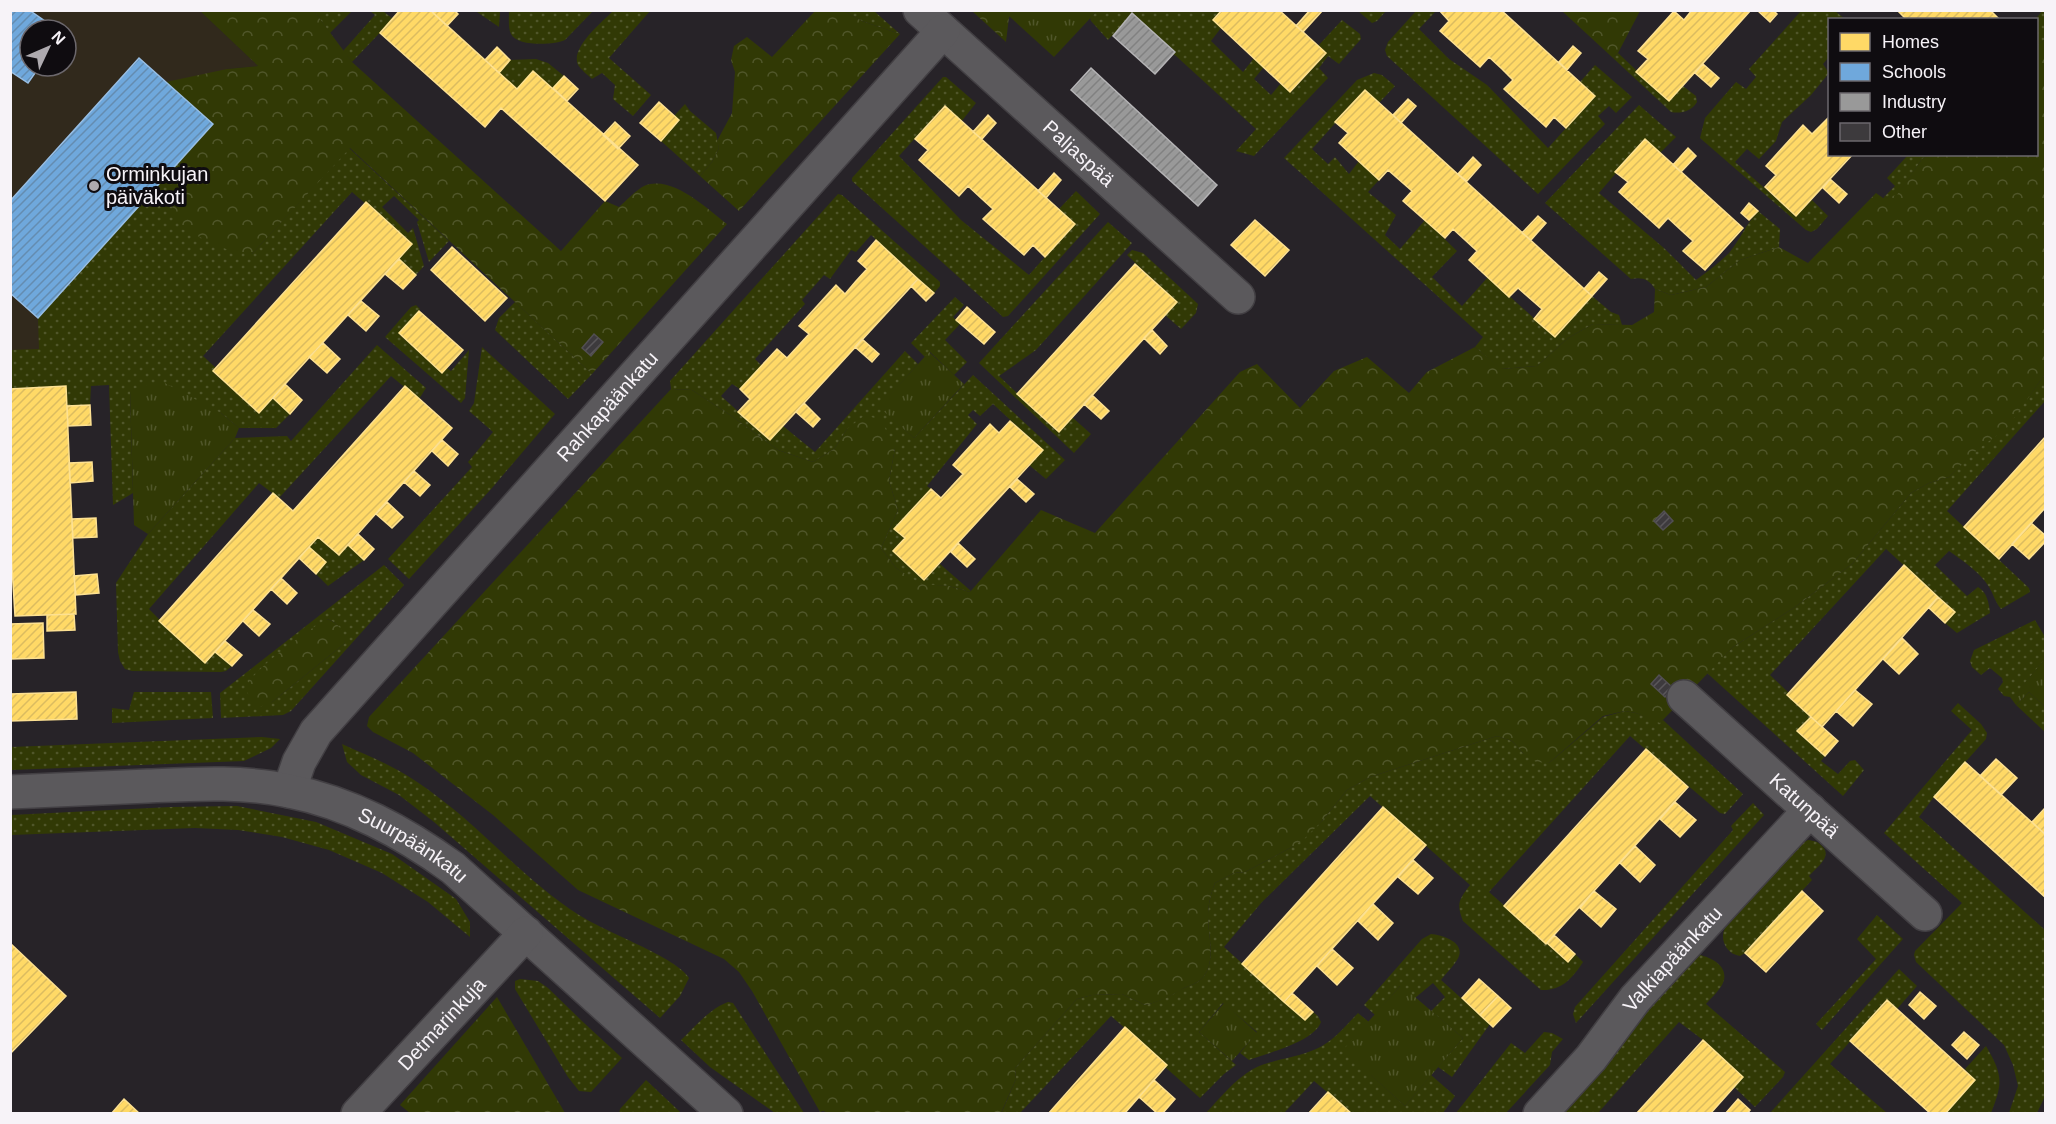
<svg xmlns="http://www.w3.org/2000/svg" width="2056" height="1124" font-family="Helvetica,sans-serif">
<defs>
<pattern id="grass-dots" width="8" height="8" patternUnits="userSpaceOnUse" patternTransform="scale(1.5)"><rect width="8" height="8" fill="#313905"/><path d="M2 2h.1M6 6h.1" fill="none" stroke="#50562a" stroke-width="1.8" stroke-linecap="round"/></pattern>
<pattern id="forest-crowns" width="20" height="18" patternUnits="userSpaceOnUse" patternTransform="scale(1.5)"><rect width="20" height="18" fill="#313905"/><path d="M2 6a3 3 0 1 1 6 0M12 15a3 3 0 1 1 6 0" fill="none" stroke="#50562a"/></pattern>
<pattern id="park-tufts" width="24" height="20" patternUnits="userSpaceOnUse" patternTransform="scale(1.5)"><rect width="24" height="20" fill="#313905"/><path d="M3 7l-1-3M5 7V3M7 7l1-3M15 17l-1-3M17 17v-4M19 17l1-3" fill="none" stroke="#50562a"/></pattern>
<pattern id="homes-hatch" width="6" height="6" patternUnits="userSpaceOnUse" patternTransform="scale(1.5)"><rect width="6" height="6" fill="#ffd966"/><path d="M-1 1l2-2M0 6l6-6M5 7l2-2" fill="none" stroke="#dbbc60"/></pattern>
<pattern id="schools-hatch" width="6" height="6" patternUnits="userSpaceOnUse" patternTransform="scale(1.5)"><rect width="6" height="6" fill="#6fa8dc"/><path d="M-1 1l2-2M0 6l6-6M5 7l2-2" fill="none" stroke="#648cb0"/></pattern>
<pattern id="industry-hatch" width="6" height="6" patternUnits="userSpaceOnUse" patternTransform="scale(1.5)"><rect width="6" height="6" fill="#999"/><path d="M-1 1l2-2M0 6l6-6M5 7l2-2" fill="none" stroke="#818181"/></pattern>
<pattern id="building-hatch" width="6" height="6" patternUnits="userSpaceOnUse" patternTransform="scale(1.5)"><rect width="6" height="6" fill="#3d3a3d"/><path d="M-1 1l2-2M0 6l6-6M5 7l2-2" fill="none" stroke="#5a575a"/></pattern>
</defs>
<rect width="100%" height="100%" fill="#272328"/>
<path fill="#31291c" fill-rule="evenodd" d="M10 11H200L258 66 227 69 213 124 163 355 11 361ZM30 30H66V66H30Z"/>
<path fill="url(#grass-dots)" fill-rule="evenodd" d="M1417 10 1436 11 1419 29 1449 59 1487 85 1548 148 1595 96 1580 82 1595 65 1632 97 1616 113 1609 106 1598 116 1605 124 1538 194 1387 56 1385 50 1388 42Z
M314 11H352L330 33Z
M370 11H383L393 19 352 62 343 51 375 15Z
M475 11H500L499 27 477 12Z
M509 11V10L593 11 565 40C555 45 517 47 511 34 508 28 509 18 509 11Z
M613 11H650L609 58 651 95 633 116 613 99 615 85 602 73 592 79C588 75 581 70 578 65 570 48 602 22 613 11Z
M844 11H874L900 34 862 21Z
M1097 11H1222L1213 20 1221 28 1211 41 1243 72 1254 58 1264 67 1254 79 1271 95 1281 83 1291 92 1326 54 1318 46 1342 20 1360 34 1361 39 1339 64 1328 56 1319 68 1328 78 1254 156 1236 151 1256 129 1176 56 1173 54 1175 52 1132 14 1108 40 1091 21 1090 18Z
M1358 11H1386L1377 21 1372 23Z
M1801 11H1835L1845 19 1830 20 1829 57 1823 64 1829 73 1811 95 1782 122 1776 141 1759 159 1747 149 1735 162 1796 216 1812 200 1828 216 1817 229 1811 232 1806 230 1700 138 1705 118 1736 82 1746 89 1756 77 1749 69Z
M2042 11H2045V39L2037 46 2036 20H2035Z
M1618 53 1669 101 1683 86 1696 96 1697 102C1692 111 1681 114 1671 112L1613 58Z
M536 59 548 63 564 76 553 88 533 71 517 89 499 73 510 60Z
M1374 73 1382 75 1395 86 1379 103 1365 90 1312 149 1328 164 1335 157 1349 174 1359 161 1379 180 1368 192 1396 215 1385 235 1400 249 1425 220 1457 251 1432 277 1462 306 1488 277 1555 337 1592 296 1611 312 1619 315 1622 325 1593 324 1568 338 1537 366 1501 369 1475 347 1483 337 1284 158 1357 80Z
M943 77H946L976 103 961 122 944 106 899 156 961 220 1029 275 1074 224 1059 209 1076 191 1100 214 1008 316 1003 317 852 181V178Z
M685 104 690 111 716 133 719 148 712 162 700 176 661 141 679 121 674 116Z
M1639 105 1676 137 1660 153 1645 139 1599 193 1665 249 1696 280C1707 272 1719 263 1729 253 1740 240 1746 224 1758 211L1780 229 1779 247 1740 260 1706 287 1671 295 1655 289C1649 279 1642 277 1631 279L1545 203Z
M349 148 449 241 429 262 417 222 419 220 394 196 382 207 408 233 413 228 424 266 416 275 399 259 412 244 352 192 203 356 216 368 213 372 259 413 273 398 290 414 276 428H239L221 413 130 390 133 493 113 505 109 385 91 386 90 405 67 406 66 386 11 389 10 350 39 349 38 318 177 163 252 254Z
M1908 155H1929L1922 159 1897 196 1883 198 1895 186 1887 178Z
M838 194 842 195 940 282V286L934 293 871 235 856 252 851 250 830 279 824 275 802 300 805 304 755 359 763 367 740 389 732 384 721 396 770 440 783 426 815 452 905 351 918 364 880 407 914 438 973 375 1065 460 1046 479 1029 465 1043 450 993 404 980 416 973 410 968 415 977 424 927 486 931 489 895 529 905 538 893 551 924 580 940 564 971 591 970 592 949 586 921 585 896 568 881 548 898 510 889 481 895 448 847 429 834 449 813 462 778 450 733 417 692 390 671 389 670 381Z
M1108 222 1132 243 1036 350 999 376 1058 432 1072 417 1091 434 1074 453 979 363Z
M1132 250 1143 253 1198 304 1196 313 1181 329 1165 315 1177 302 1127 255Z
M955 297 964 305 953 317 960 324 945 340 967 362 954 375 930 352 925 357 911 343Z
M515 302 592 374 568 399 495 330 499 318Z
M416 305 420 309 399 334 442 373 447 368 451 371 469 350 465 398 461 403 385 337 411 307Z
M377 345 426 388 419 399 391 376 279 498 259 483 149 609 160 620 159 621 205 663 215 652 232 666 226 671 221 672 132 671 125 669 120 661 118 652 116 583 148 534 235 438 287 436 291 441Z
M482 347 555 414 492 488 409 579 388 559 472 467 468 462 493 432 469 411 474 403Z
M2045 374V401L1947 511 2029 588 2030 592 2001 609C1995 602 1994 595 1989 587 1980 572 1963 561 1949 551L1935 565 1967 596 1978 587C1987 592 1989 603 1990 613L1957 633 1945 623 1955 612 1886 549 1770 675 1789 693 1788 696 1811 717 1798 732 1825 756 1821 761 1838 774 1850 761 1855 760 1864 770 1843 796 1707 673 1733 647 1795 607 1852 564 1911 493 1929 483 1949 477 2030 395Z
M318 537 338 555 348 545 364 560 328 586 316 574 309 547Z
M384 565 404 585 291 711 283 715 221 718 220 693ZM327 619C340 623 341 631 345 643L271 703Z
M2035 620 2045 637V659L2016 694 2010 697 2004 696 1998 689 2003 682 2002 678 1990 668 1981 675 1972 667 1970 661 1974 650Z
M134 692H211L213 718 112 723V708L129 710Z
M2029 692 2045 707V732L2016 705Z
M1958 703 1981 724 1987 733 1986 739 1934 797 1919 817 2045 930 2046 1094 2037 1113H2009L2018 1086 2013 1065 2004 1045 1916 962 1914 955 1915 951 1962 903 1884 833 1972 730 1951 711Z
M1625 711 1636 713 1660 722 1663 720 1743 794 1725 814 1720 813 1630 736 1489 892 1568 962 1575 954 1583 962C1572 979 1561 991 1541 990L1463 921C1456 903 1459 900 1470 885L1370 796 1262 902 1224 947 1305 1020 1313 1012 1318 1016 1321 1022C1314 1042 1267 1053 1249 1060L1240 1053 1257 1032 1223 1003 1199 1032 1236 1065 1224 1074 1200 1098 1165 1067 1167 1065 1111 1016 1020 1113 1001 1114 1016 1079 1015 1068 1077 999 1092 995 1122 994 1145 1005C1159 1002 1171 995 1184 988 1191 985 1199 983 1204 976 1216 960 1208 934 1208 916 1208 905 1211 893 1215 883L1234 873 1245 872 1292 847 1322 821 1347 790 1370 777 1497 736 1512 741 1523 753 1549 763 1603 717Z
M262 737 280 739 271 748 244 761 11 770V747Z
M342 744C357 751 373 757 388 765 415 778 440 798 463 817 501 850 536 888 579 915 603 931 678 958 689 978L680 996 660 1018 434 822 399 795 361 775 347 762Z
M1753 803 1764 815 1576 1023 1573 1014 1575 1007 1733 830 1731 826Z
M237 806 316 822 392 854 456 899 470 922V937L428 902 382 873 329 850 282 837 238 830 195 828 11 835V815L171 807Z
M1808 840C1814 841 1817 841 1821 845 1834 856 1817 867 1809 876L1812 880 1745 953 1740 956C1727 954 1719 940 1725 928L1801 844Z
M1877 915 1903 939 1822 1030 1816 1024 1876 959 1857 939Z
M1431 934C1443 935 1468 943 1457 960 1453 967 1446 973 1441 980L1490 1024 1452 1077 1438 1067 1463 1038 1431 1011 1445 997 1433 983 1415 998 1400 986 1375 1015 1364 1005 1422 939Z
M1700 955C1713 958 1731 968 1722 985 1718 992 1711 998 1706 1004L1785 1072 1783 1077 1755 1107 1734 1087 1743 1077 1703 1040 1679 1022 1598 1113 1557 1114 1638 1025 1645 1004 1687 960Z
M1899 969 1917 986 1897 1009 1887 1000 1830 1064 1887 1113H1770Z
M520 979 538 981 548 988 583 1022 622 1058 591 1092 579 1091 568 1077 515 989V981Z
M728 1002 733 1003 804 1113H775L710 1067 681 1040C696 1026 709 1009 728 1002Z
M1358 1013 1369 1022 1371 1075 1405 1106 1431 1075 1455 1096 1443 1113H1352L1314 1081 1284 1113 1205 1114C1220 1098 1234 1080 1253 1069 1273 1059 1296 1058 1316 1049 1333 1042 1345 1026 1358 1013Z
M1544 1032 1552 1033 1563 1039 1552 1052 1550 1065 1506 1113H1456L1511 1043 1525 1053Z
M1986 1046C2003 1075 2003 1083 1991 1113L1945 1114 1975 1080 1965 1069Z
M646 1080 678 1110 681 1113H619L620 1109Z"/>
<path fill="url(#forest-crowns)" d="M200 11H314L352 62 561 251 605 201 619 207C626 201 636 190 644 186 672 174 707 209 727 224L592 374 350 148 252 254 226 249 182 229 169 200 184 172 177 163 213 124 166 82 227 69 258 66Z
M815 11H844L862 21 900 34 739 211 700 176 712 162 719 148 717 141 732 113 735 72 731 60 734 46 747 37 772 57Z
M972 11H1016L1009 17 1006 42Z
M1562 11H1640L1618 53 1613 58Z
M2045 39V374L2007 428 1977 450 1949 477 1929 483 1911 493 1852 564 1795 607 1733 647 1660 723 1636 713 1625 711 1603 716 1549 763 1536 762 1523 753 1512 741 1497 736 1370 777 1347 790 1322 821 1303 840 1292 847 1245 872 1234 873 1215 883C1211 893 1208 905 1208 916 1208 934 1216 960 1204 976 1199 983 1191 985 1184 988 1171 996 1159 1002 1145 1005L1122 994 1092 995 1077 999 1015 1068 1016 1079 1001 1113 832 1114 823 1111 820 1112 752 991 739 972 724 959 578 890 493 815 413 753 373 732 367 726 369 717 671 389 692 390 733 417 778 450 813 462 834 449 847 429 865 415 881 420 895 448 889 481 898 510 881 548 896 568 921 584 949 586 970 592 1041 510 1095 533 1240 372 1257 364 1300 408 1334 371 1367 357 1409 393 1427 372 1475 347 1502 369 1537 366 1568 338 1593 324 1632 325 1654 312 1655 289 1671 295 1706 287 1740 260 1779 247 1808 263 1876 193 1883 198 1897 195 1922 159 1929 155 2036 154 2037 46Z
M327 619C339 623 344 631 345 643L271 703 259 707 250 701C249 697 247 691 247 687 249 672 312 627 327 619Z
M497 997 565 1113H410L400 1105Z"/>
<path fill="url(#park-tufts)" d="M1016 11V10L1097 11 1054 57 1009 16Z
M929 352 964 384 914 438 879 407Z
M161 381 221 413 239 428 235 438 148 534 134 525 130 390Z
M2045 659V707L2029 692 2016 705 2010 697 2016 693Z
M1401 985 1463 1038 1405 1106 1343 1050Z
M1224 1003 1257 1033 1232 1061 1199 1032Z"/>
<path fill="url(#homes-hatch)" stroke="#fde192" stroke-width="1.5" d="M400 10H430L517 89 533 71 638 165 605 201 501 108 485 127 380 33Z
M435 10H454L458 14 447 26 433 13Z
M1222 10H1279L1326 53 1290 92 1213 20Z
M1310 10H1323L1303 32 1296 26Z
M1439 10H1501L1595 96 1566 128 1554 117 1546 127 1504 89 1513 80 1502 69 1489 57 1480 67 1440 31 1449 21Z
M1692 10H1751L1669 101 1636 72 1648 59 1638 51 1674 11 1684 20Z
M1757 10H1773L1777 14 1770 22Z
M1897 10H1990L2000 20H1907Z
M1573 46 1581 53 1567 70 1559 62Z
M497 47 510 60 499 73 485 60Z
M1703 64 1719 78 1711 87 1695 73Z
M564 76 578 89 567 101 553 88Z
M1365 90 1592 296 1555 337 1534 319 1542 309 1518 288 1509 297 1469 260 1477 251 1453 229 1445 238 1403 201 1412 191 1388 170 1379 180 1339 143 1348 133 1335 122Z
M1408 99 1416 106 1401 123 1393 115Z
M659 102 679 120 661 141 640 123Z
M945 106 1075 224 1045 257 1033 245 1024 255 983 219 993 209 982 199 968 186 959 196 919 160 928 150 915 139Z
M988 115 996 123 982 139 973 132Z
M1830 116V154H1853L1796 216 1765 187 1776 175 1766 166 1803 125 1812 134Z
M615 122 630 136 618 149 603 135Z
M1645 139 1743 228 1705 270 1683 251 1693 241 1682 231 1668 218 1659 228 1619 192 1628 182 1615 172Z
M1688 148 1696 156 1681 172 1673 165Z
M1473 157 1481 165 1467 181 1458 174Z
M1054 173 1061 180 1046 198 1038 191Z
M1830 179 1847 194 1839 203 1823 188Z
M366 202 412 244 259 413 213 371Z
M1749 203 1758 211 1749 220 1741 213Z
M1538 216 1546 223 1531 240 1522 233Z
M1255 220 1289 250 1265 276 1231 245Z
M876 240 918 279 770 440 738 412 750 399 740 389 777 349 787 358 809 334 799 326 836 285 845 294 856 281 867 269 858 261Z
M452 247 507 298 485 321 431 270Z
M399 259 416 275 403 289 385 274Z
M1135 264 1177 302 1059 432 1017 394Z
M1599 272 1607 279 1592 296 1584 289Z
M918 279 934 293 926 301 911 286Z
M361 301 379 316 366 331 348 315Z
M967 307 995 332 984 344 956 320Z
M419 311 463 350 442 373 399 333Z
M1152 330 1167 346 1160 354 1144 338Z
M862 339 879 354 872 362 855 347Z
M323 343 340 359 327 373 309 357Z
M285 384 302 400 290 414 273 398Z
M66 386 76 614 15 616 10 534V389Z
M405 386 452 428 339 555 318 537 205 663 159 621 273 493 293 511Z
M1092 395 1109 411 1101 419 1084 404Z
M804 403 820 419 813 427 796 412Z
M90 405 91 425 68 426 67 406Z
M1010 421 1043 450 924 580 893 551 905 538 894 529 931 489 941 498 963 474 953 465 990 424 999 433Z
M2046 436V507L1999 559 1964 527Z
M442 440 458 454 448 466 432 451Z
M92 462 93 481 70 483 69 463Z
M414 471 430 485 420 496 404 482Z
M1017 479 1034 494 1026 502 1010 487Z
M387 502 403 517 392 528 376 514Z
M96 518 97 537 73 538 72 519Z
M2031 523 2046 536V541L2029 559 2012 544Z
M358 534 374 549 364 560 348 545Z
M958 543 975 559 967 567 951 552Z
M309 547 326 562 316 574 299 558Z
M1904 565 1938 597 1822 727 1787 695Z
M97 574 99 593 76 595 74 576Z
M281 578 297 593 287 604 271 589Z
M1938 597 1955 612 1945 623 1929 608Z
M253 610 270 624 259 636 243 621Z
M74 614 75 630 47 631V615Z
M43 623 44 658 10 659V624Z
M1902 638 1918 654 1899 674 1883 659Z
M225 641 242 655 232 666 215 652Z
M1855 690 1872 704 1853 726 1836 711Z
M76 692 77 719 10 721V694Z
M1811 717 1838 741 1825 756 1797 731Z
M1646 749 1688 787 1546 944 1504 906Z
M1996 759 2017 778 2001 795 1980 776Z
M1965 762 2046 835V898L1934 797Z
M1675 802 1696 820 1680 837 1660 819Z
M1383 807 1426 845 1284 1002 1242 964Z
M2046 807V835L2032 822Z
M1635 846 1655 865 1640 882 1620 863Z
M1413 860 1433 878 1418 894 1398 877Z
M1594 891 1616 909 1601 927 1580 908Z
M1802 891 1823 911 1766 972 1745 953Z
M1373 904 1393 923 1378 940 1358 921Z
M1554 935 1575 954 1568 962 1547 943Z
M10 943 66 996 10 1054Z
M1332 949 1353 968 1337 985 1317 966Z
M1479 979 1498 996 1480 1015 1462 998Z
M1920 992 1936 1006 1924 1019 1909 1005Z
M1292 993 1313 1012 1305 1020 1284 1002Z
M1498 996 1511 1008 1493 1027 1480 1015Z
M1887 1000 1975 1080 1945 1114H1931L1850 1041Z
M1125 1027 1167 1065 1125 1113 1048 1114Z
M1964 1032 1979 1045 1967 1059 1952 1045Z
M1703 1040 1743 1077 1710 1114H1636Z
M1154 1080 1175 1099 1162 1114H1158L1139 1097Z
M1328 1092 1352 1114H1308Z
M124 1099 140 1114H111Z
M1738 1099 1750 1110 1747 1114H1725Z"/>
<path fill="url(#schools-hatch)" stroke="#98bee4" stroke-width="1.5" d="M10 10H29L58 30H30V66H40L28 83 10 71Z
M139 58 213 124 38 318 10 293V201Z"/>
<path fill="url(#industry-hatch)" stroke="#b5b4b6" stroke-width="1.5" d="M1132 13 1175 52 1155 74 1113 36Z
M1091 68 1217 185 1198 206 1071 90Z"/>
<path fill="url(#building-hatch)" stroke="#524f52" stroke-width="1.5" d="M594 334 603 342 591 356 582 348Z
M1664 511 1673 521 1663 530 1654 521Z
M1659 675 1673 688 1665 697 1651 684Z"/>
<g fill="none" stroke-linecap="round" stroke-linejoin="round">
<defs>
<g id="minor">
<path id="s1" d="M920 10 1238 297"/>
<path id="s2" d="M1684 697 1925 914"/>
<path id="s3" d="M289 791 299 762 316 732 943 31"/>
<path id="s4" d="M10 792C56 790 102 788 148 786 194 784 243 781 289 791 350 803 403 832 453 868L726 1114"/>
<path id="s5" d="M358 1114 526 933"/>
<path id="s6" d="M1540 1114 1591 1058 1635 999 1810 810"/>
</g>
</defs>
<use href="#minor" stroke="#423f43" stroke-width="36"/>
<use href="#minor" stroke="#5b595c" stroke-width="33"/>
</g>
<circle fill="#aeaaaf" stroke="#0f0c10" stroke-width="2" cx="94" cy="186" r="6"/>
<g text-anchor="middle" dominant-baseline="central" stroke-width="6" stroke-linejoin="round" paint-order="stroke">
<g font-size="20" fill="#f7f3f8" stroke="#0f0c10">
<text stroke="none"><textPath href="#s1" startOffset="214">Paljaspää</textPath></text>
<text stroke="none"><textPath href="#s3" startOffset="502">Rahkapäänkatu</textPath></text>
<text stroke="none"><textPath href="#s2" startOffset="162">Katunpää</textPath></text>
<text stroke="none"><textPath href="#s4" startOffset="416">Suurpäänkatu</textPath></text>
<text stroke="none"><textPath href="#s6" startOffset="204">Valkiapäänkatu</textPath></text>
<text stroke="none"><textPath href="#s5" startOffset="123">Detmarinkuja</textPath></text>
</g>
<g font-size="20" fill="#f7f3f8" stroke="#0f0c10" text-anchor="start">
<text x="106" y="174">Orminkujan<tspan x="106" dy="23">päiväkoti</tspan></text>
</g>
</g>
<rect width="2056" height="1124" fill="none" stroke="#f7f3f8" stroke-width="24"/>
<rect x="1828" y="18" width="210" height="138" fill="#0f0c10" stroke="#6c686d" stroke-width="1.5"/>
<rect x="1840" y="33" width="30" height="18" fill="#ffd966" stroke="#6c686d" stroke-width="1.5"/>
<text x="1882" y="48" font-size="18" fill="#f7f3f8">Homes</text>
<rect x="1840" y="63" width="30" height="18" fill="#6fa8dc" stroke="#6c686d" stroke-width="1.5"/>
<text x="1882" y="78" font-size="18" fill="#f7f3f8">Schools</text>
<rect x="1840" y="93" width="30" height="18" fill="#999999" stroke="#6c686d" stroke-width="1.5"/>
<text x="1882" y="108" font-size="18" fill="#f7f3f8">Industry</text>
<rect x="1840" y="123" width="30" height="18" fill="#3d3a3d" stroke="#6c686d" stroke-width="1.5"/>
<text x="1882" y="138" font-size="18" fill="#f7f3f8">Other</text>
<g transform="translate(48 48) rotate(46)"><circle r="28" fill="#0f0c10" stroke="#6c686d" stroke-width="1.5"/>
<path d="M0-4.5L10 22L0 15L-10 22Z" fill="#aeaaaf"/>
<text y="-9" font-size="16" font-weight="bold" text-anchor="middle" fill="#f7f3f8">N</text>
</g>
</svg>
